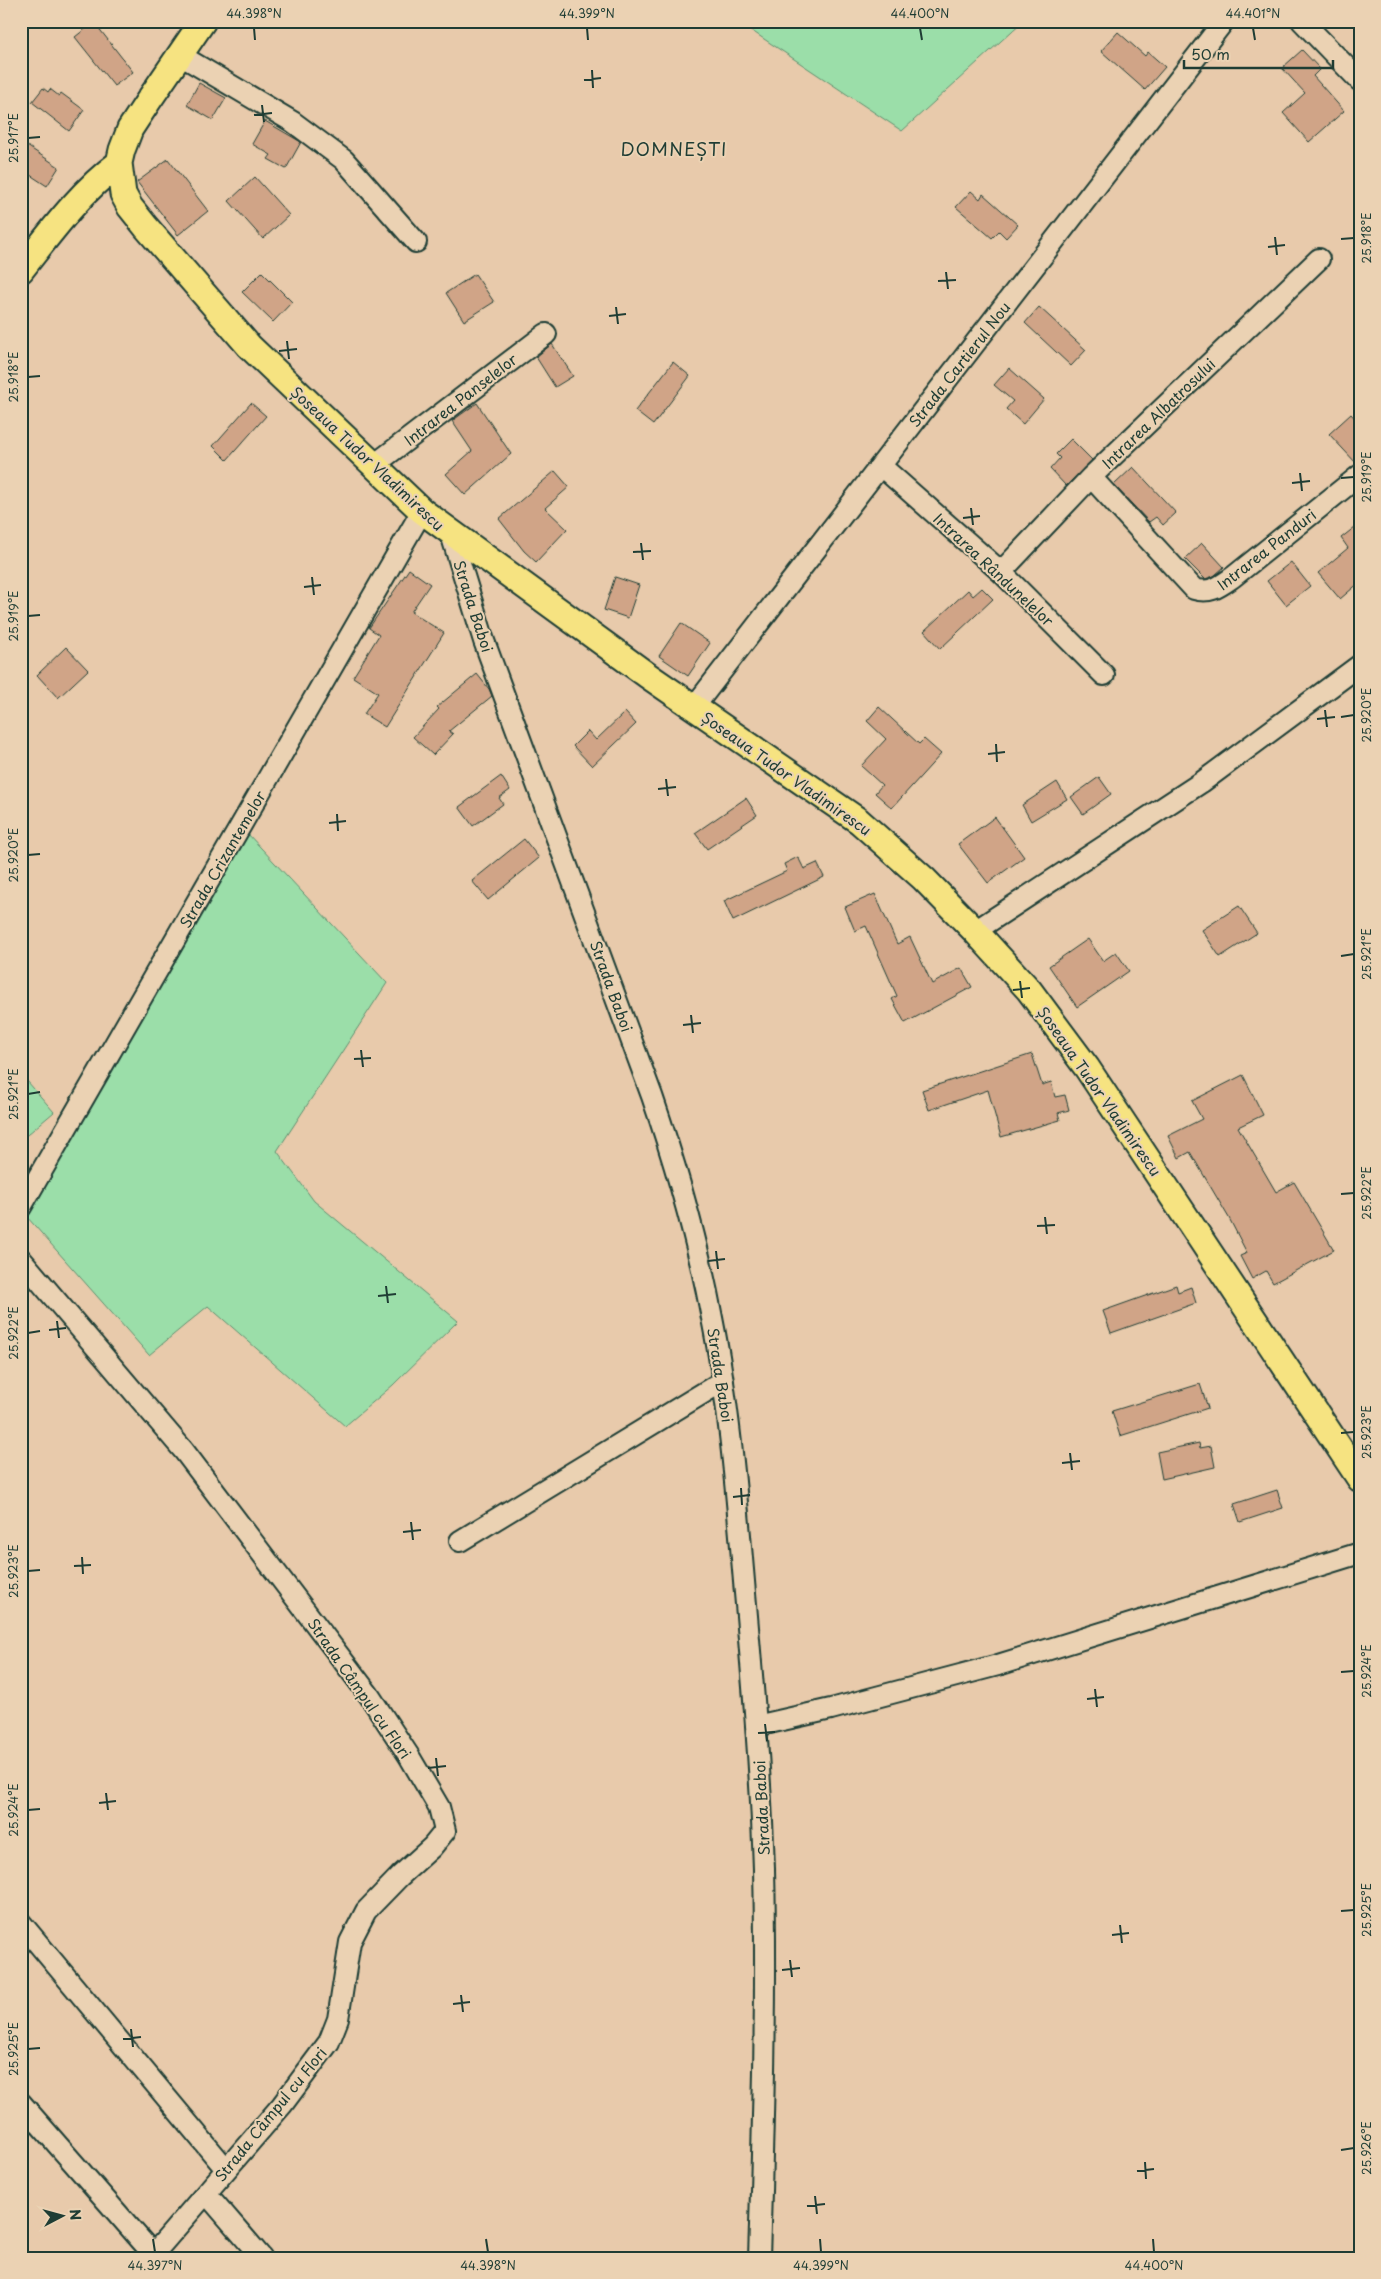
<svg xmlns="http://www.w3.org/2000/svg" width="1381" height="2279" font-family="'Playpen Sans',sans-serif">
<rect width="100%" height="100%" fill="#e8caab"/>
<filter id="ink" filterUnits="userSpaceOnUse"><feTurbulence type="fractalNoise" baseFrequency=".02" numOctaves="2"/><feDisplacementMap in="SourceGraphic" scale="10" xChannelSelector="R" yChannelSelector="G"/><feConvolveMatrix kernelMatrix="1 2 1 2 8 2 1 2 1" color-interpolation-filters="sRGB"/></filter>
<g filter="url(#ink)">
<path fill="#9bdea9" stroke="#5d8e6e" d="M737 21H1023L902 131Z
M247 833 387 983 277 1151 314 1201 458 1321 393 1385 345 1426 208 1306 149 1355 27 1217Z
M21 1074 54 1112 21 1140Z"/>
<path fill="#d0a487" stroke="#1f3d34" d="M94 22 133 72 114 86 75 37Z
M1118 32 1145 56 1148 52 1165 67 1145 90 1101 51Z
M1302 50 1320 69 1313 76 1344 111 1309 142 1283 113 1305 93 1282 68Z
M199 83 226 98 213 120 187 105Z
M43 88 48 92 50 89 59 96 61 93 84 110 69 131 32 102Z
M265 121 301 142 286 169 268 159 271 155 252 144Z
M21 142 59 167 47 186 21 169Z
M168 159 208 211 178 235 137 182Z
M255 177 289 215 263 239 229 201Z
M971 191 980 199 983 194 1018 225 1006 238 999 231 992 238 956 207Z
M262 272 292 302 273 322 242 292Z
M475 274 494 302 464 321 446 293Z
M1039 307 1086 350 1071 366 1025 323Z
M552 344 573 376 555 387 536 357Z
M673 362 690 376 653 425 635 411Z
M1009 368 1044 399 1023 424 1006 409 1013 401 994 385Z
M251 403 266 416 227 460 213 446Z
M477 403 511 454 465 495 446 474 472 451 452 421Z
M1351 414 1360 424V463L1357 464 1329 434Z
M1071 439 1092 460 1066 486 1050 469 1060 458 1056 454Z
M1133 467 1176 513 1163 525 1156 517 1149 522 1114 485Z
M555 471 569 487 545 508 567 529 536 562 524 551 499 519Z
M1360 523V582L1340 599 1318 573 1348 548 1341 538Z
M1202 543 1224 567 1214 576 1205 579 1185 559Z
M1291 562 1310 586 1286 605 1267 581Z
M409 569 430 584 411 612 444 633 385 727 364 714 378 693 353 677 379 635 369 628Z
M615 577 639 585 628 618 604 610Z
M982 588 993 599 940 649 924 631 968 590 973 596Z
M681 623 710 643 688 676 659 656Z
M66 647 88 670 58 698 37 675Z
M477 674 489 689 492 696 449 731 453 734 433 755 413 737 439 709 437 707Z
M879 707 919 744 924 739 941 754 892 808 875 793 882 785 861 766 886 739 867 721Z
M625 712 636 724 592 766 573 746 588 731 596 740Z
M501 776 510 790 499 798 503 804 473 826 459 807Z
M1099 777 1111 794 1083 814 1071 797Z
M1057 782 1067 799 1031 821 1022 805Z
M746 798 757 815 707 849 695 833Z
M995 817 1024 857 988 883 958 844Z
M524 839 539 858 488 900 472 881Z
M798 857 804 869 817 863 824 877 733 921 724 901 787 871 784 864Z
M875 894 897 944 910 937 932 984 961 968 972 987 905 1023 892 999 897 996 866 926 855 931 845 907Z
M1239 906 1257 933 1220 957 1202 930Z
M1088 939 1103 961 1116 952 1129 971 1077 1007 1049 966Z
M1032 1054 1042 1085 1051 1082 1055 1097 1065 1095 1069 1110 1058 1113 1060 1120 1001 1137 988 1090 929 1110 922 1090Z
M1243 1075 1263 1115 1238 1127 1276 1192 1294 1182 1334 1250 1273 1283 1266 1271 1252 1279 1240 1256 1247 1253 1229 1218 1190 1152 1179 1158 1168 1136 1202 1119 1192 1101Z
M1176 1285 1178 1292 1191 1287 1196 1303 1111 1333 1103 1311Z
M1200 1384 1208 1408 1120 1436 1112 1411Z
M1199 1443 1200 1448 1211 1446 1215 1467 1162 1479 1157 1452Z
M1277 1490 1283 1508 1240 1522 1234 1504Z"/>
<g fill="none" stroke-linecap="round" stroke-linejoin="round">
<defs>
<path id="minor" d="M1302 21 1360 81
M180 55 293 122 344 160 416 242
M374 465 546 334
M881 466 1001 572 1104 675
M1091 477 1194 589C1211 594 1220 586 1233 577L1360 475
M451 534 484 641 652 1096C677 1169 698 1242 712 1318 730 1408 737 1501 745 1593 753 1684 761 1777 764 1869 767 1998 763 2128 759 2258
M1001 572 1091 477 1319 259
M694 707 1224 21
M975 931 1202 782 1360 665
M21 1207 422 511
M21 1259 184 1451 369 1695 409 1756 439 1807 445 1831 432 1847 400 1876 366 1911 350 1942 338 2019 329 2042 282 2105 150 2258
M460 1541 723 1381
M756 1726 831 1709 998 1665 1360 1553
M21 1923 226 2169
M21 2103 153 2254
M206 2193 262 2258"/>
<path id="major" d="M203 21 149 100 130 129 122 150 119 163 123 194 130 207 146 227 249 346 422 511 647 675 859 821 924 879 975 931 1029 990 1087 1068 1360 1479
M21 270C51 232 80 192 119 163"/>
</defs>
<use href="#minor" stroke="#1f3d34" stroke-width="24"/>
<use href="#major" stroke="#1f3d34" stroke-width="29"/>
<use href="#minor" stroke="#ebd2b3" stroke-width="20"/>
<use href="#major" stroke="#f6e381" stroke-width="25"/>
</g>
</g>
<path fill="none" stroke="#1f3d34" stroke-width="2" d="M254 28 255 40M587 28 588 40M920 28 922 40M1253 28 1255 40M592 70 593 88M584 80 601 78M262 105 264 122M254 115 272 113M28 138 40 137M1275 237 1277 255M1341 239 1354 238M1268 247 1285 245M946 272 948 289M938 281 956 280M616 307 618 324M609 316 626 314M287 341 289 359M279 351 297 349M28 377 40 376M1300 473 1302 491M1341 478 1354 477M1292 483 1310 481M971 508 973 525M963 518 980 516M641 543 643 560M633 552 651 551M312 577 314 595M304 587 321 585M28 616 40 615M1325 710 1327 727M1341 717 1354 715M1317 719 1335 717M996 744 997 762M988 754 1005 752M666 779 668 796M658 789 676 787M337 814 338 831M329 823 346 821M28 855 40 854M1341 956 1354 954M1020 981 1022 998M1013 990 1030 988M691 1015 693 1033M683 1025 701 1023M361 1050 363 1067M354 1059 371 1058M28 1094 40 1092M1341 1194 1354 1193M1045 1217 1047 1234M1037 1226 1055 1225M716 1251 718 1269M708 1261 725 1259M386 1286 388 1303M378 1296 396 1294M57 1321 59 1338M49 1330 66 1328M28 1333 40 1331M1341 1433 1354 1432M1070 1453 1072 1470M1062 1463 1080 1461M741 1488 742 1505M733 1497 750 1495M411 1522 413 1540M403 1532 421 1530M82 1557 83 1574M74 1566 91 1565M28 1571 40 1570M1341 1672 1354 1671M1095 1689 1097 1707M1087 1699 1104 1697M765 1724 767 1741M758 1733 775 1732M436 1758 438 1776M428 1768 446 1766M106 1793 108 1810M99 1803 116 1801M28 1810 40 1809M1341 1911 1354 1910M1120 1925 1122 1943M1112 1935 1129 1933M790 1960 792 1977M782 1970 800 1968M461 1995 463 2012M453 2004 470 2002M131 2029 133 2047M123 2039 141 2037M28 2049 40 2048M1341 2150 1354 2148M1145 2162 1146 2179M1137 2171 1154 2169M815 2196 817 2214M807 2206 825 2204M153 2239 155 2252M486 2239 488 2252M820 2239 821 2252M1153 2239 1154 2252"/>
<g text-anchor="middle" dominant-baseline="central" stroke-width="4" stroke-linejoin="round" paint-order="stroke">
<g font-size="15" fill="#1f3d34" stroke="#ebd2b3">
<text transform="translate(959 364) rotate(-52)">Strada Cartierul Nou</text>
<text transform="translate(460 399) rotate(-38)">Intrarea Panselelor</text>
<text transform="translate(1158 413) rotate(-44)">Intrarea Albatrosului</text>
<text transform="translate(368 458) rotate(43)">Șoseaua Tudor Vladimirescu</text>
<text transform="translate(1266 549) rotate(-38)">Intrarea Panduri</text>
<text transform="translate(994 569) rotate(43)">Intrarea Rândunelelor</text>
<text transform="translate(474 606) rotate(72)">Strada Baboi</text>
<text transform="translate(787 773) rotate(35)">Șoseaua Tudor Vladimirescu</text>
<text transform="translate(222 859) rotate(-60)">Strada Crizantemelor</text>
<text transform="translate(612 986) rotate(70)">Strada Baboi</text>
<text transform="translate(1100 1091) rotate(55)">Șoseaua Tudor Vladimirescu</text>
<text transform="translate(721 1375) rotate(81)">Strada Baboi</text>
<text transform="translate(360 1688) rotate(55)">Strada Câmpul cu Flori</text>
<text transform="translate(761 1808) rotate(-93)">Strada Baboi</text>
<text transform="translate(270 2114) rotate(-51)">Strada Câmpul cu Flori</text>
</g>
<g font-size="18" letter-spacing="1" fill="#1f3d34" stroke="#ebd2b3">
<text x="674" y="148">DOMNEȘTI</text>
</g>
</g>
<rect width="1381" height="2279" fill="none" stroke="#ebd2b3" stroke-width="55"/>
<g transform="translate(62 2216) rotate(84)" stroke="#ebd2b3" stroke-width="4" paint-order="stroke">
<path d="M0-4L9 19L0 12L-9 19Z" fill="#1f3d34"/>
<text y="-8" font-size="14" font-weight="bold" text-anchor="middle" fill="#1f3d34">N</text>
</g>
<path d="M1184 60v8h149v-8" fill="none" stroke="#1f3d34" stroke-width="2.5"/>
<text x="1191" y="60" font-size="15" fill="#1f3d34" stroke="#ebd2b3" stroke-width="4" paint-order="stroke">50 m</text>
<rect x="28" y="28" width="1326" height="2224" fill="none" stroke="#1f3d34" stroke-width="2"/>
<g font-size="12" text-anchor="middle" fill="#1f3d34">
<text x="254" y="18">44.398°N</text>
<text x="587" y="18">44.399°N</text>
<text x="920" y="18">44.400°N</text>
<text x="1253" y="18">44.401°N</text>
<text transform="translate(14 138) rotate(-90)" y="4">25.917°E</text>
<text transform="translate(1367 238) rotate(-90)" y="4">25.918°E</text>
<text transform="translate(14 377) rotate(-90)" y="4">25.918°E</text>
<text transform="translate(1367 477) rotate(-90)" y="4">25.919°E</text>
<text transform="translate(14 616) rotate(-90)" y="4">25.919°E</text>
<text transform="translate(1367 715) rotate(-90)" y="4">25.920°E</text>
<text transform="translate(14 855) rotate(-90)" y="4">25.920°E</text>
<text transform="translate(1367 954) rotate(-90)" y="4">25.921°E</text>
<text transform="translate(14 1094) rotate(-90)" y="4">25.921°E</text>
<text transform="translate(1367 1193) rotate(-90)" y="4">25.922°E</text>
<text transform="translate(14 1333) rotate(-90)" y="4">25.922°E</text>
<text transform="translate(1367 1432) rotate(-90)" y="4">25.923°E</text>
<text transform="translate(14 1571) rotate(-90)" y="4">25.923°E</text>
<text transform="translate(1367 1671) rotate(-90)" y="4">25.924°E</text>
<text transform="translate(14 1810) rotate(-90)" y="4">25.924°E</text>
<text transform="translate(1367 1910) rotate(-90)" y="4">25.925°E</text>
<text transform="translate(14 2049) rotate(-90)" y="4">25.925°E</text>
<text transform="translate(1367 2148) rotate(-90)" y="4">25.926°E</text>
<text x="155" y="2270">44.397°N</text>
<text x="488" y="2270">44.398°N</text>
<text x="821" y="2270">44.399°N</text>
<text x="1154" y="2270">44.400°N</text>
</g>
</svg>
